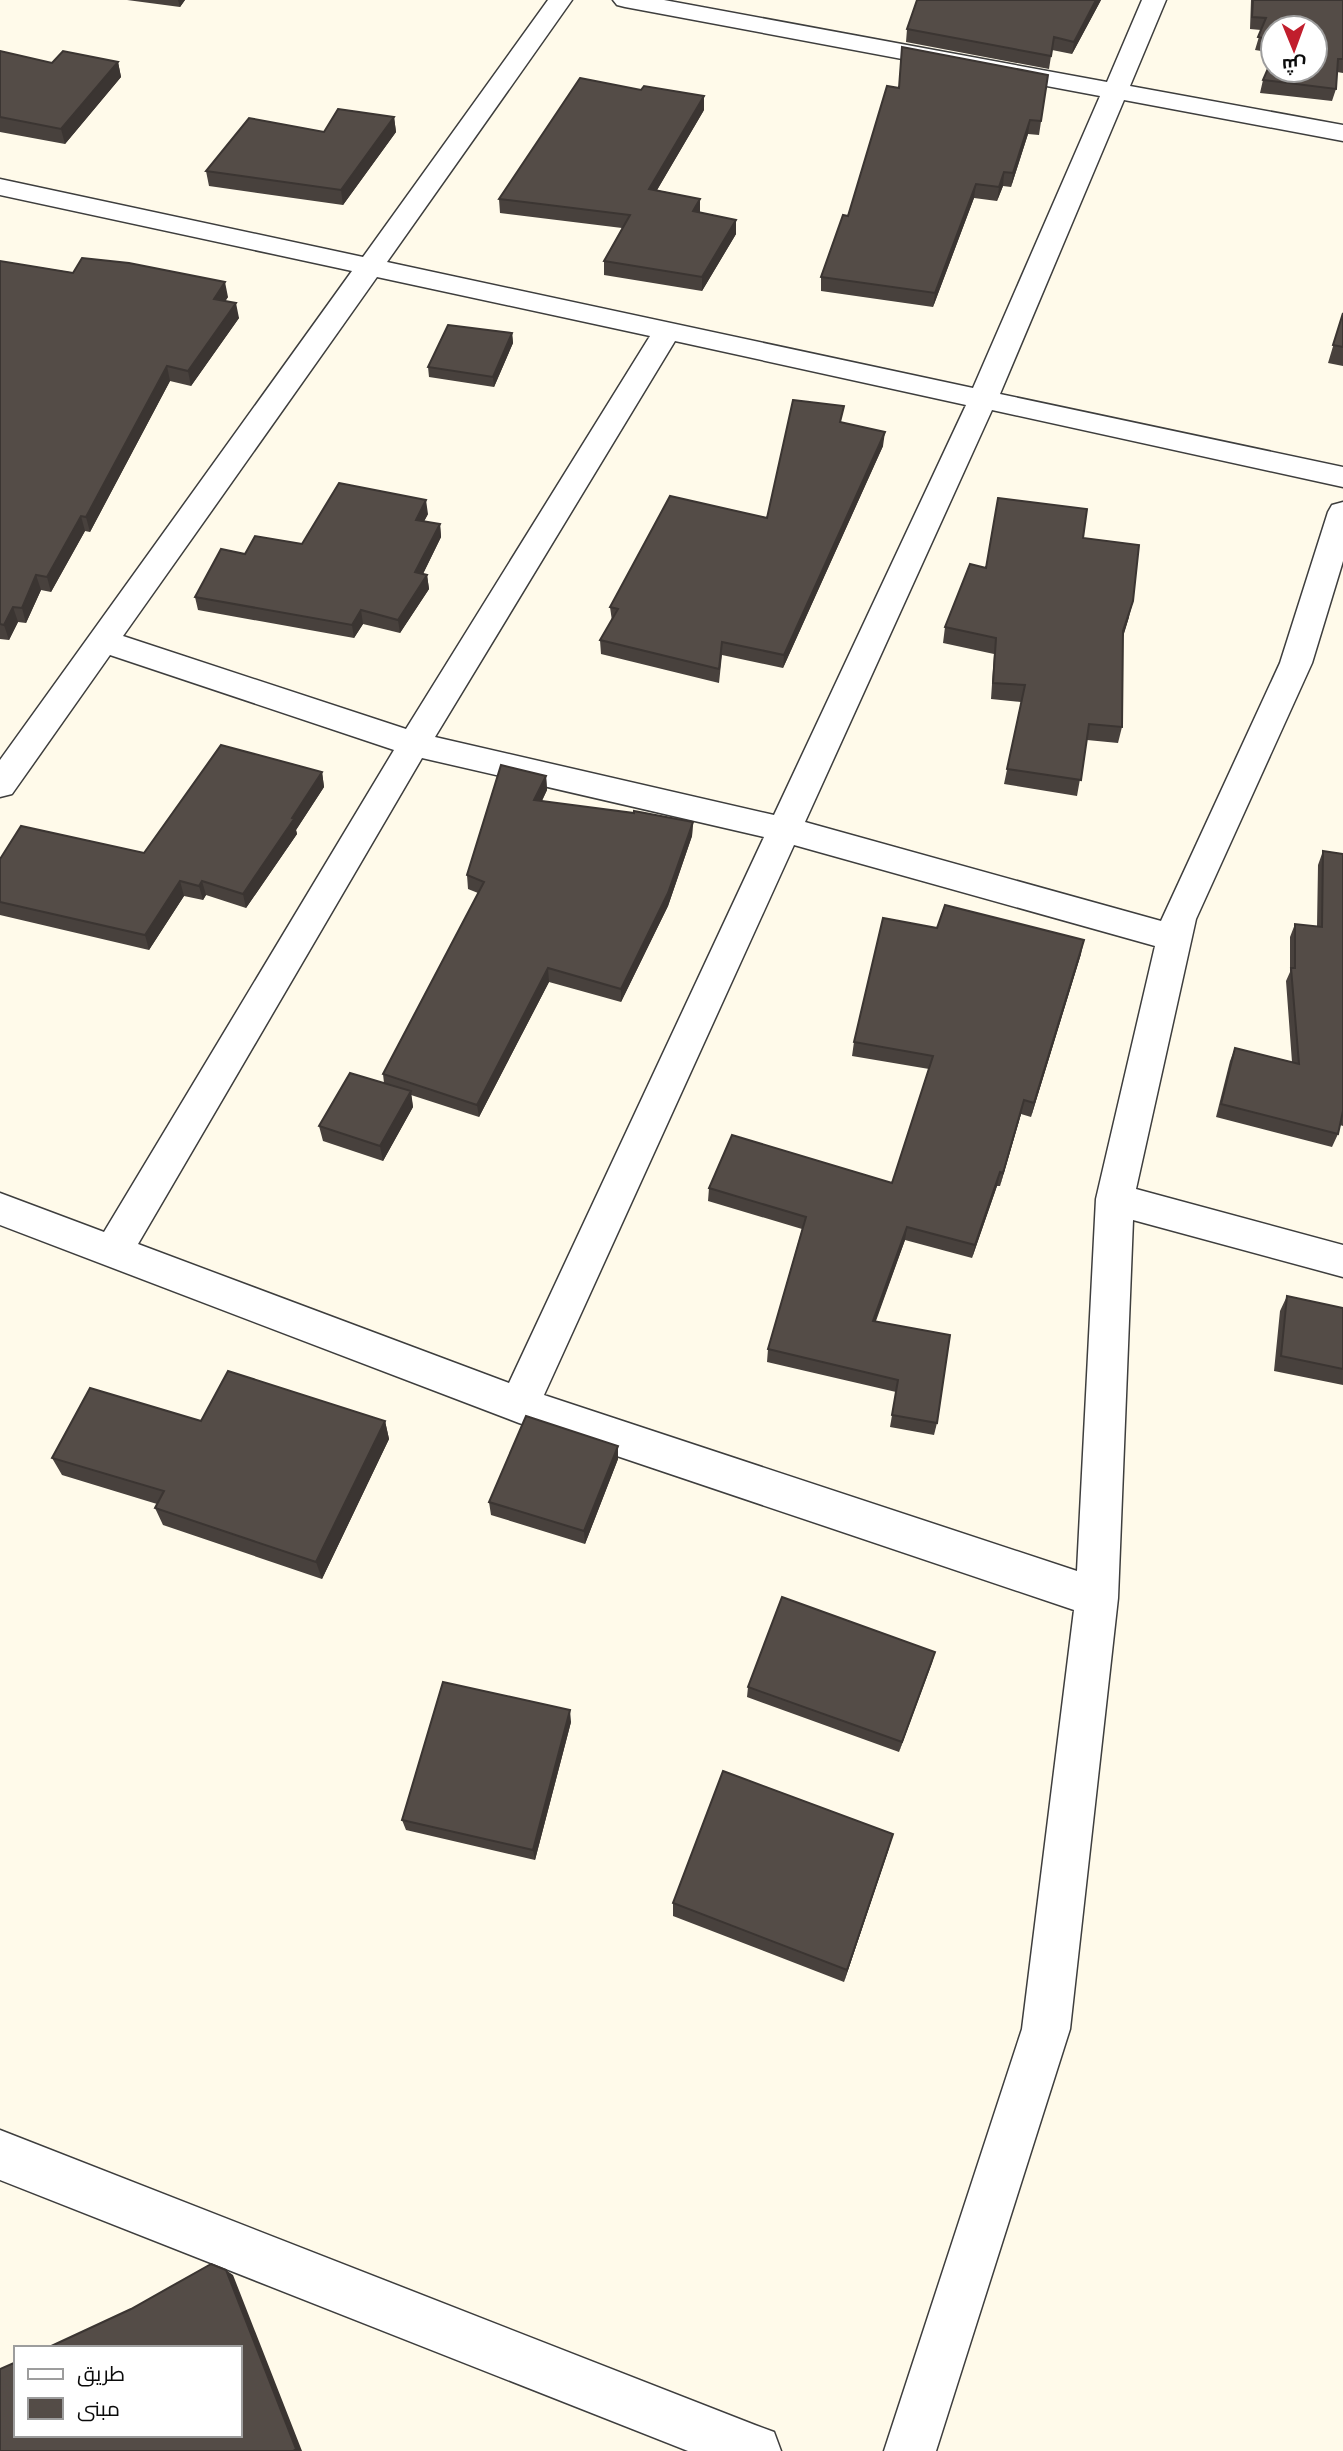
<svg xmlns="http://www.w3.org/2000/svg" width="1343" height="2451" font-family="'Source Serif 4',Cairo,serif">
<rect width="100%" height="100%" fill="#fffaea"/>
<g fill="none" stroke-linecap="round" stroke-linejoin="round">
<defs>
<path id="minor" d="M548 0H572L387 262 973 388 1100 96 625 7 617 5 613 0H664L1107 82 1142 0H1166L1130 86 1343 125V141L1124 100 1000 394 1343 467V487L992 410 805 822 1161 921 1280 663 1328 512 1332 505 1343 502V561L1312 663 1196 919 1136 1189 1343 1245V1277L1133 1220 1118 1598 1070 2029 936 2451H884L1022 2029 1074 1610 519 1423 0 1225V1193L104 1232 394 750 110 655 12 794 0 797V760L352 271 0 195V179L363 257ZM377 277 650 336 406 729 123 636ZM675 341 966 405 774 815 435 737ZM422 758 764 837 509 1383 138 1244ZM794 845 1155 946 1096 1199 1077 1571 544 1395Z
M0 2130 755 2425 774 2432 781 2451H688L0 2180Z"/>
</defs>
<use href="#minor" stroke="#3e3e3e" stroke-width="3"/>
<use href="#minor" fill="#fff" fill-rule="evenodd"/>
</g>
<path fill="#48413d" d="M127 0H185L180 7Z
M1101 0 1072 54 1052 50 1049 69 906 42 907 29Z
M1251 0H1343V73L1337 72 1336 89 1332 101 1260 93 1263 80 1315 70 1273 28V53L1255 50 1261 30 1250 29Z
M0 51 52 63 118 62 121 77 65 144 0 132Z
M1048 75 1039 135 1028 134 1011 187 1003 186 997 201 974 198 933 307 821 291V277L848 216 899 88Z
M704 110 657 190 700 199V212L736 234 702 291 604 275V261L622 228 500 213 499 199Z
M394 117 396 132 343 205 209 186 206 171Z
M0 261 228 297 225 301 239 318 191 386 170 381 90 532 85 531 51 592 41 590 26 623 18 622 9 640 0 639Z
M1343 313V366L1328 363Z
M512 333 513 343 494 387 429 377 428 367Z
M842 423 883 446 783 668 722 655 719 683 601 654 600 640 612 621 610 607 767 518Z
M428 514 424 521 440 524 441 537 423 574 427 575 429 589 400 633 363 624 354 638 198 610 195 597 245 554 302 544Z
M1083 538 1129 617 1123 636 1122 727 1118 743 1087 740 1077 796 1004 784 1021 702 991 699 994 654 943 643 945 627 986 568Z
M322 772 324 787 296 830 297 834 246 908 206 895 203 900 184 896 149 950 0 915V859L144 853Z
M546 776 547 790 542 801 693 822 692 836 668 906 621 1002 549 982 479 1117 411 1095 413 1107 383 1161 323 1141 319 1126 384 1083 383 1074 478 893 468 889 467 875Z
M1323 851 1343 854V1126L1340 1125 1338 1134 1332 1147 1216 1117 1230 1061 1235 1048 1292 1062 1286 981 1290 972V937L1295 924 1317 927 1318 865Z
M1081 954 1031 1117 1021 1114 1000 1186H997L972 1258 905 1240 876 1321 937 1423 934 1435 890 1427 896 1392 767 1362 768 1349 802 1229 708 1201 709 1188 892 1183 929 1069 852 1056 854 1042Z
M1287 1296 1343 1308V1385L1274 1371 1280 1311Z
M201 1421H385L389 1439 322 1579 163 1525 155 1508 157 1504 62 1475 52 1458Z
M618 1446V1459L585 1544 491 1515 489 1502Z
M935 1652 899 1752 747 1697 748 1687Z
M571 1722 535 1860 406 1830 402 1820Z
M889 1848 844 1982 673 1916V1903Z"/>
<path fill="#3b3532" d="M178 0H185L180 7Z
M1096 0H1101L1072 54 1074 42Z
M118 62 121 77 65 144 61 129Z
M704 96V110L650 202 649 189Z
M394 117 396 132 343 205 341 190Z
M1030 120 1028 134 1011 187 1013 173Z
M1004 172 1003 186 997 201 999 187Z
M976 184 974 198 933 307 935 293Z
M700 199V213L693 211Z
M736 220V234L702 291V277Z
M225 282 228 297 217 314 214 299Z
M236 303 239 318 191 386 188 371Z
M512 333 513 343 494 387 493 377Z
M167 366 170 381 90 532 86 517Z
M885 432 883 446 783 668 784 655Z
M426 500 428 514 418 533 416 520Z
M81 516 85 531 51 592 47 577Z
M440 524 441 537 417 586 415 572Z
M36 575 41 590 26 623 22 608Z
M427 575 429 589 400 633 398 620Z
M1133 601 1129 617 1120 647 1123 631Z
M13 607 18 622 9 640 4 625Z
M361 610 363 624 354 638 352 625Z
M322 772 324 787 296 830 297 834 246 908 243 894Z
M546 776 547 790 535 814 534 800Z
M693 822 692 836 668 906 621 1002V989Z
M180 881 184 896 149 950 145 935Z
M202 881 206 895 203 900 199 886Z
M1084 940 1081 954 1031 1117 1034 1103Z
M548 968 549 982 479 1117 477 1105Z
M411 1091 413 1107 383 1161 380 1146Z
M1024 1100 1021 1114 1000 1186 1003 1173Z
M1000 1172 997 1186 972 1258 975 1245Z
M907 1227 905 1240 871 1333 873 1321Z
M385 1421 389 1439 322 1579 316 1562Z
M618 1446V1459L585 1544 584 1531Z
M935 1652 932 1663 899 1752 902 1742Z
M570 1710 571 1722 535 1860 533 1850Z
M893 1834 889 1848 844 1982 847 1970Z
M226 2270 233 2275 302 2451H293Z"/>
<path fill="#544c47" stroke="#3b3532" stroke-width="2" d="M917 0H1096L1074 42 1054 37 1051 56 907 29Z
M1253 0H1343V59H1338L1336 89 1263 80 1273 57V70H1315V28H1273V40L1258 37 1266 18 1252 17Z
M902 47 1048 75 1041 121 1030 120 1013 173 1004 172 999 187 976 184 935 293 821 277 843 215 848 216 887 86 899 88Z
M0 51 52 63 63 51 118 62 61 129 0 117Z
M580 78 641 90 644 86 704 96 649 189 700 199 693 211 736 220 702 277 604 261 630 215 499 199Z
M338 109 394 117 341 190 206 171 249 118 324 132Z
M82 258 129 263 225 282 214 299 236 303 188 371 167 366 86 517 81 516 47 577 36 575 22 608 13 607 4 625 0 624V261L73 273Z
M1343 313V347L1333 345Z
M448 325 512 333 493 377 428 367Z
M793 400 844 406 840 422 885 432 784 655 722 642 719 669 600 640 618 609 610 607 670 496 767 518Z
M339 483 426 500 416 520 440 524 415 572 427 575 398 620 361 610 352 625 195 597 221 549 245 554 255 536 302 544Z
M998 498 1087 509 1083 538 1139 545 1133 601 1123 631 1122 727 1089 724 1081 780 1007 769 1025 685 993 683 996 638 945 627 970 564 986 568Z
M221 745 322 772 292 818 294 819 243 894 202 881 199 886 180 881 145 935 0 902V859L21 826 144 853Z
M501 765 546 776 534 800 634 813V811L693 822 668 893 621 989 548 968 477 1105 383 1074 484 882 467 875Z
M1323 851 1343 854V1111L1338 1134 1221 1104 1235 1048 1299 1064 1291 968H1295V924L1322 927Z
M945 905 1084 940 1034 1103 1024 1100 1003 1173 1000 1172 975 1245 907 1227 873 1321 950 1335 937 1423 892 1415 898 1380 768 1349 806 1217 709 1188 732 1135 892 1183 933 1056 854 1042 883 918 937 928Z
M350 1073 411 1091 380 1146 319 1126Z
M1287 1296 1343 1308V1369L1281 1356Z
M228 1371 385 1421 316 1562 155 1508 164 1491 52 1458 90 1388 201 1421Z
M526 1416 618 1446 584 1531 489 1502Z
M782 1597 935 1652 902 1742 748 1687Z
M443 1682 570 1710 533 1850 402 1820Z
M723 1771 893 1834 847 1970 673 1903Z
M211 2264 226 2270 296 2449 293 2451H0V2369L16 2362V2435H240V2348H47L131 2309Z"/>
<rect x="14" y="2346" width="228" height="91" fill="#ffffff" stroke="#9d9d9d" stroke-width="2"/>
<rect x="28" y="2369" width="35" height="10" fill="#ffffff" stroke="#9d9d9d" stroke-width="2"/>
<text x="77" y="2381" font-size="21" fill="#0b0b0b">طريق</text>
<rect x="28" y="2398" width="35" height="21" fill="#544c47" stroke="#9d9d9d" stroke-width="2"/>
<text x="77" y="2416" font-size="21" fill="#0b0b0b">مبنى</text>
<g transform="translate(1294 49) rotate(179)"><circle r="33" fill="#ffffff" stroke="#9d9d9d" stroke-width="2"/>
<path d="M0-5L12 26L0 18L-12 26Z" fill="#c11e2d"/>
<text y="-10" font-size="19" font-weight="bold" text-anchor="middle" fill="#0b0b0b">ش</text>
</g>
</svg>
